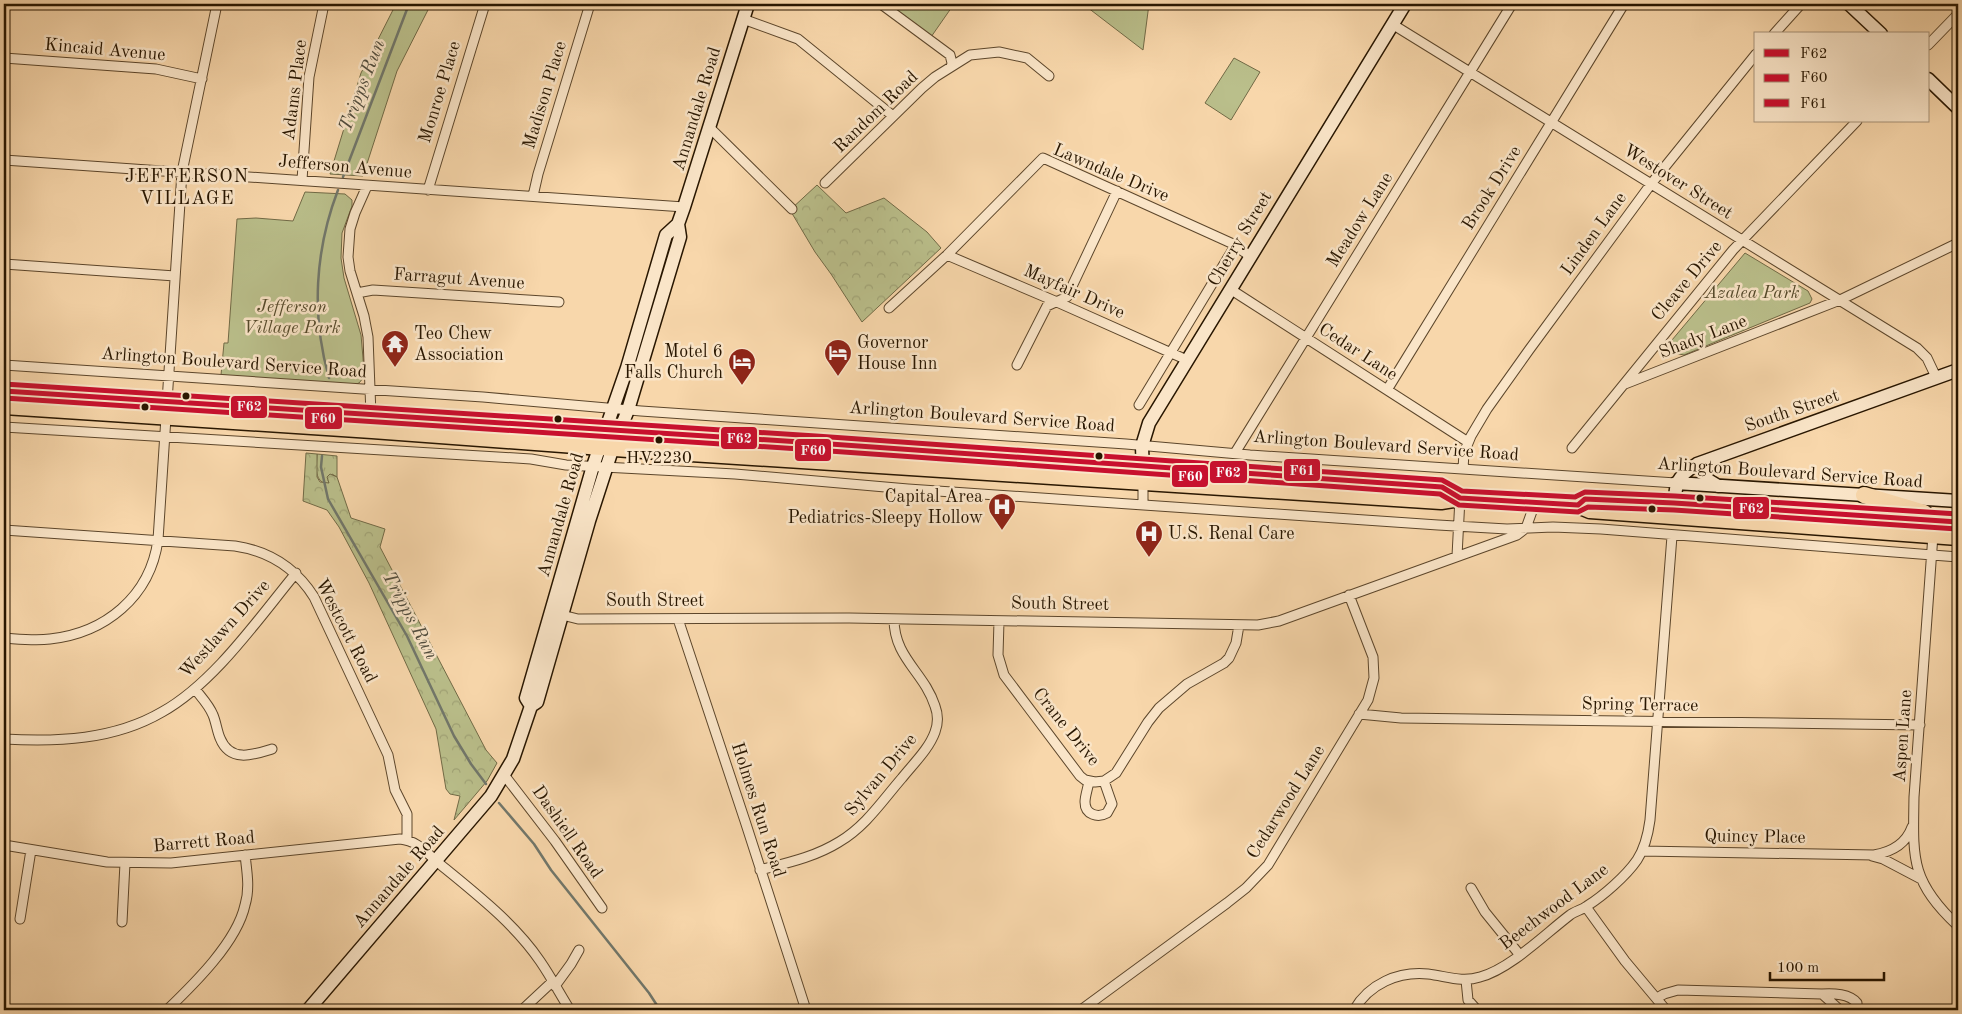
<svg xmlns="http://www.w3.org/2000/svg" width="1962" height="1014" font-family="'Old Standard TT',serif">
<defs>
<pattern id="grass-tufts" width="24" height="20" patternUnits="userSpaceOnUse" patternTransform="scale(1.25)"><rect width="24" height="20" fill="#babf8b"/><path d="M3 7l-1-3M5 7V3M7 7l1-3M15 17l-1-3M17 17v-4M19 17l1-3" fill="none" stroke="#a0a376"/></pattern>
<pattern id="forest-crowns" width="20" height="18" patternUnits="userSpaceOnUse" patternTransform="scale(1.25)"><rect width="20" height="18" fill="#babf8b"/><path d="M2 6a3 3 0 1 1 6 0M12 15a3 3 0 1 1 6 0" fill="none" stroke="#a0a376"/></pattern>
</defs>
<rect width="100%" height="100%" fill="#f8d7ab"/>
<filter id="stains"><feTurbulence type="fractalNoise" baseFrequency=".004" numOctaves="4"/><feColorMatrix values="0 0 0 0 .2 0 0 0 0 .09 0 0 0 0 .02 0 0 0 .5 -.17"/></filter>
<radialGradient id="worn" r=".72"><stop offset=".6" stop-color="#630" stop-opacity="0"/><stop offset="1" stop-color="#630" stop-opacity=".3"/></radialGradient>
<path fill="url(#grass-tufts)" stroke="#716a46" d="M317 454 337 456V477L332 474 328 480 329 483 326 484C313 479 317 466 317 454Z"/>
<path fill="url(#forest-crowns)" stroke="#716a46" d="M817 185 846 213 884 198 927 232 941 248 862 322 831 274 815 252 790 210Z
M306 453 317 454V477L320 482 329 483 327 477 330 474 337 477 351 518 385 529 380 547 486 750 497 763 487 781 454 820 460 796 450 794 446 789 436 729 369 583 339 527 327 510 303 501Z"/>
<path fill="#babf8b" stroke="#716a46" d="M396 4H431L397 71 363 176 330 174 361 73Z
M888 4H954L931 37Z
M1083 4H1149L1143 50Z
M1234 58 1260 72 1231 120 1205 103Z
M305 192 345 194 352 200V206L342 233 341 258 344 278 361 335 363 358 364 377 359 383 353 385 221 375 224 343H228L237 219 256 218 293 221Z
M1745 253 1808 291 1812 299 1810 303 1684 355 1674 353 1671 347 1672 340Z"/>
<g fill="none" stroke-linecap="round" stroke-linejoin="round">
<path stroke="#71776b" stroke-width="2.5" d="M343 177 409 4
M329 378C311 315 315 250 338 190
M322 456 321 467 328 499 407 636 454 736 471 764 486 784
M499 803 534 844 551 870 649 993 660 1010"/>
<defs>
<path id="street" d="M881 4 950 55 952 63 951 67
M743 19 798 39 893 116
M1392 24 1917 348 1927 358 1936 377
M1774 34 1801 4
M1928 45 1958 14
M4 58 156 69 202 79
M710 128 792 209
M4 160 684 207
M302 180 309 77 324 4
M825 183 922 88 935 77 970 55 999 52 1027 58 1049 76
M367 186 355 213 350 229 348 257 350 271 364 316 368 337 371 415
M428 190 485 4
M533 196 538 174 590 4
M947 255 1057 302 1187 360
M4 264 175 276
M1230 289 1468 442
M357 293 373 290 559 302
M889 308 947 255 1043 158 1231 243 1250 256
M4 365 483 397 641 411 1126 444 1250 455 1676 483
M1017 365 1047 306 1067 297 1117 191
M1625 384 1840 300 1958 243
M1387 390 1624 4
M1139 405 1235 246
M4 427 531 459 566 465 735 474 908 489 1438 525 1507 529 1553 527 1601 529 1958 557
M1572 448 1733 250 1857 121
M1235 453 1512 4
M1463 469 1464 453 1471 436 1487 409 1529 350 1651 184 1756 54
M1143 504V482
M4 530 235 546C269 551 295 567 314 597L388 755 395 790 407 814V839
M1933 535 1914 797C1913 858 1910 881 1958 926
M1457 556 1460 498
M558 614 578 619 849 618 1258 625 1279 621 1517 535 1526 528 1535 503
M678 619 745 821 806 1010
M999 621 998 655 1004 675 1080 776 1085 780 1095 782 1104 781 1116 773 1148 722 1159 708 1187 684 1224 663 1229 658 1236 643 1239 625
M4 638C19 639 35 641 50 639 105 633 150 597 158 540L182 172 217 4
M195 689C201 697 209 705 213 715 216 722 217 731 220 738 230 763 253 755 272 749
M1359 714 1401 718 1920 725
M4 739C58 742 114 740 162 712 214 683 258 619 296 573
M505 776 555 841 602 908
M1089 781C1088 788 1085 796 1085 802 1085 815 1098 818 1107 813L1112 804 1104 781
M4 845 107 862 171 863 400 839C419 841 427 854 441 865 476 894 514 923 540 961 551 977 560 994 570 1010
M1642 851 1874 855C1891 852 1906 844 1912 827
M1872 856 1883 859 1921 879
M760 870C787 863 815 857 839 842 866 826 882 801 902 778 913 764 929 749 935 732 938 724 938 714 935 706 924 672 894 658 894 619
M1471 888 1485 912 1519 954
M1586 907 1625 961 1666 1010
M20 919 31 850
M122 922 125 863
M1466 980 1468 1000 1477 1010
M555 986 571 964 579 950
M1657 998 1664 994 1678 990 1822 994
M167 1010C194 984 237 942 245 905 250 889 247 872 245 855
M522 1010 552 982
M1081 1010 1227 903 1246 888 1268 865 1368 700 1374 678 1373 657 1349 595
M1354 1010C1369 984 1398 971 1428 974 1446 976 1462 983 1480 977 1510 969 1545 934 1570 915 1575 911 1582 910 1587 906 1603 896 1626 876 1637 860 1645 848 1648 835 1650 820L1672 536
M1840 1010 1822 994C1833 993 1850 994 1857 1003V1010"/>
<path id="secondary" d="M1849 4 1881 34
M1928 79 1958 108
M1716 458 1708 464 1705 474 1708 480 1718 486
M1143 476 1142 446 1149 423 1405 4
M1676 483 1958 501
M1674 511C1676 486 1673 479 1697 464L1958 370
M531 706 526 698 593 466 627 368 666 235 678 224 684 207 748 4
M308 1010 491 796 513 759 531 706 537 702 589 521 613 447 628 410 680 237 678 224"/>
<path id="highway" d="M4 391 816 443 1142 467 1442 487 1460 498
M4 406 372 430 628 449 1441 501 1460 498 1578 505 1590 510 1958 537
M1864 495 1924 513
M1581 502 1585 499 1674 503 1958 522"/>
</defs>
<use href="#street" stroke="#5c462b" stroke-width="11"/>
<use href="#secondary" stroke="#281600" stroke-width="15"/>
<use href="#highway" stroke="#281600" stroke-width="19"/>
<use href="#street" stroke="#fae5c8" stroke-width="9"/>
<use href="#secondary" stroke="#fae5c8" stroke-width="12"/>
<use href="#highway" stroke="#f8d7ab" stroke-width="16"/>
<defs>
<path id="bus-1" d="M4 391 816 443 1442 487 1460 498 1578 505 1585 499 1674 503 1958 522"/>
<path id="bus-2" d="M4 398 815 450 1440 494 1459 505 1578 512 1588 507 1674 510 1957 529"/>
<path id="bus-3" d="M4 384 816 436 1442 480 1462 491 1575 497 1585 492 1675 496 1958 514"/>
</defs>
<use href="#bus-1" stroke="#fae5c8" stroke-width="9"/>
<use href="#bus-2" stroke="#fae5c8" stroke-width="9"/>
<use href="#bus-3" stroke="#fae5c8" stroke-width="9"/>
<use href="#bus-1" stroke="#c8102e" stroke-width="5"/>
<use href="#bus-2" stroke="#c8102e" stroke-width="5"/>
<use href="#bus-3" stroke="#c8102e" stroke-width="5"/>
</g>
<defs>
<symbol id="temple-pin" viewBox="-11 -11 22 30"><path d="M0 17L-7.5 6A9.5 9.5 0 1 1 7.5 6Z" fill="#8f2418" stroke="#fae5c8"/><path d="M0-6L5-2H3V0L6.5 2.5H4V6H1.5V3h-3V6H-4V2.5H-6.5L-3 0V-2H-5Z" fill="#fff"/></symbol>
<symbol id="hotel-pin" viewBox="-11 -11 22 30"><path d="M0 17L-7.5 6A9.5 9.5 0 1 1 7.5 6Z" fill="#8f2418" stroke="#fae5c8"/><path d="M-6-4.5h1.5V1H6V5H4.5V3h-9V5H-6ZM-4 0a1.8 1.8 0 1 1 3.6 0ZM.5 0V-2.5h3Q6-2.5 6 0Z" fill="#fff"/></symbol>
<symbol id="hospital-pin" viewBox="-11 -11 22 30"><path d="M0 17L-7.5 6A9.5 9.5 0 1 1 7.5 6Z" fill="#8f2418" stroke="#fae5c8"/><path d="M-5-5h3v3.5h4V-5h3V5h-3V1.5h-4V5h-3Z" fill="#fff"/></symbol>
</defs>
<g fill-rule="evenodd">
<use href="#temple-pin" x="379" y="328" width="32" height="43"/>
<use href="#hotel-pin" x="822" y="337" width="32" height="43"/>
<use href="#hotel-pin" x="726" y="346" width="32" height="43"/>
<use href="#hospital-pin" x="986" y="491" width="32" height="43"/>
<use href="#hospital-pin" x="1133" y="518" width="32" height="43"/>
</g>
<g fill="#281600" stroke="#fae5c8" stroke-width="2">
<circle cx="186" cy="396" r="4.5"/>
<circle cx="145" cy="407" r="4.5"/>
<circle cx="558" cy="419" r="4.5"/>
<circle cx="659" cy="440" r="4.5"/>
<circle cx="1099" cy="456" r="4.5"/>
<circle cx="1700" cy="498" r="4.5"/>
<circle cx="1652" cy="509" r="4.5"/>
</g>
<g text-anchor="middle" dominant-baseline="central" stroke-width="5" stroke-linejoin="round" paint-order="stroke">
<g font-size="17" fill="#281600" stroke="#fae5c8">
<text x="659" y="458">HV2230</text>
</g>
<g font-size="18" fill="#281600" stroke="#fae5c8">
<text transform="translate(105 50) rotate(5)">Kincaid Avenue</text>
<text transform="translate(295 90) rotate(-83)">Adams Place</text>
<text transform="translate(440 92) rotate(-73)">Monroe Place</text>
<text transform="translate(545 95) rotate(-73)">Madison Place</text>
<text transform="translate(697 109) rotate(-73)">Annandale Road</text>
<text transform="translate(876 112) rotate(-44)">Random Road</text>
<text transform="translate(345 167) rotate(5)">Jefferson Avenue</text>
<text transform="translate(1111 173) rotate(23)">Lawndale Drive</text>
<text transform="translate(1678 182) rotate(32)">Westover Street</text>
<text transform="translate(1492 188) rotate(-58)">Brook Drive</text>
<text transform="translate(1360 220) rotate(-58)">Meadow Lane</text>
<text transform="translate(1594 234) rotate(-54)">Linden Lane</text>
<text transform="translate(1240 239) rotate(-59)">Cherry Street</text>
<text transform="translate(459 279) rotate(4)">Farragut Avenue</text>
<text transform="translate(1687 281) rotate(-50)">Cleave Drive</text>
<text transform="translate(1074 292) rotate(24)">Mayfair Drive</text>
<text transform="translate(1703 337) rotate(-21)">Shady Lane</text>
<text transform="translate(1358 352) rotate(33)">Cedar Lane</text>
<text transform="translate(234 363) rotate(4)">Arlington Boulevard Service Road</text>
<text transform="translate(1792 411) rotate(-19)">South Street</text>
<text transform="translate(982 417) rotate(4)">Arlington Boulevard Service Road</text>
<text transform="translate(1386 446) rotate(4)">Arlington Boulevard Service Road</text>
<text transform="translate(1790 473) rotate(4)">Arlington Boulevard Service Road</text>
<text transform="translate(561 515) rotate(-74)">Annandale Road</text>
<text x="655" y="601">South Street</text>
<text transform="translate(1060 604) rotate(1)">South Street</text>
<text transform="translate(225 629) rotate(-48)">Westlawn Drive</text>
<text transform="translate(346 631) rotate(63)">Westcott Road</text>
<text transform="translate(1640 705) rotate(1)">Spring Terrace</text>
<text transform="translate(1066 727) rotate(51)">Crane Drive</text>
<text transform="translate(1903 736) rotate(-86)">Aspen Lane</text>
<text transform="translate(881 775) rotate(-50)">Sylvan Drive</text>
<text transform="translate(1286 802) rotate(-58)">Cedarwood Lane</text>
<text transform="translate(758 810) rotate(72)">Holmes Run Road</text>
<text transform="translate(567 832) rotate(55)">Dashiell Road</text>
<text transform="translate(1755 837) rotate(1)">Quincy Place</text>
<text transform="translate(204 842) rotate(-5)">Barrett Road</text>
<text transform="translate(399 877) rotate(-49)">Annandale Road</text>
<text transform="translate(1554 907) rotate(-37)">Beechwood Lane</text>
</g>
<g font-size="18" font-style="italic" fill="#54492a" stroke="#fae5c8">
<text x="1752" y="293">Azalea Park</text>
<text x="292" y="307">Jefferson<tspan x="292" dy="21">Village Park</tspan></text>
</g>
<g font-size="18" fill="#281600" stroke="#fae5c8" text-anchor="start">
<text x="414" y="334">Teo Chew<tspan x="414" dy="21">Association</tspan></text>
<text x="857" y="343">Governor<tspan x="857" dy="21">House Inn</tspan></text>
<text x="723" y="352" text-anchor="end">Motel 6<tspan x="723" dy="21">Falls Church</tspan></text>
<text x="983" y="497" text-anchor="end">Capital Area<tspan x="983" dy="21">Pediatrics-Sleepy Hollow</tspan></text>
<text x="1168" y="534">U.S. Renal Care</text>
</g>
<g font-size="19" font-style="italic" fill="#524e3f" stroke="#fae5c8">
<text transform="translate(363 86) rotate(-69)">Tripps Run</text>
<text transform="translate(409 616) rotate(62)">Tripps Run</text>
</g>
<g font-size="19" letter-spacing="1" fill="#281600" stroke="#fae5c8">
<text x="187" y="177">JEFFERSON<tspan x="187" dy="22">VILLAGE</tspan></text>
</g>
</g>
<g stroke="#fae5c8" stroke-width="2">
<rect x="230" y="395" width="38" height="24" rx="5" fill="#c8102e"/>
<rect x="304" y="406" width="39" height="24" rx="5" fill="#c8102e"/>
<rect x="720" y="426" width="38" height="24" rx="5" fill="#c8102e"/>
<rect x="794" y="438" width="38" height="24" rx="5" fill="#c8102e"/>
<rect x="1283" y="458" width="38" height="24" rx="5" fill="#c8102e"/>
<rect x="1209" y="460" width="39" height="24" rx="5" fill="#c8102e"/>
<rect x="1171" y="464" width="38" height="24" rx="5" fill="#c8102e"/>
<rect x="1732" y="496" width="38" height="24" rx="5" fill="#c8102e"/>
</g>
<g font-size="14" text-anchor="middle" font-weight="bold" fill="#fff">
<text x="249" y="411">F62</text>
<text x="323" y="423">F60</text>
<text x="739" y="443">F62</text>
<text x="813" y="455">F60</text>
<text x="1302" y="475">F61</text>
<text x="1228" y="477">F62</text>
<text x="1190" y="481">F60</text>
<text x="1751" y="513">F62</text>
</g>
<rect width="1962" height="1014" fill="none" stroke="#f8d7ab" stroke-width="20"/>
<rect x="5" y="5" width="1952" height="1004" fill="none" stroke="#281600" stroke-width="2.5"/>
<rect x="10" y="10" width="1942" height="994" fill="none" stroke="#281600"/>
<rect x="1754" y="32" width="175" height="90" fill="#fae5c8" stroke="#a69278"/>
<rect x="1764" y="49" width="25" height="8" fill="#c8102e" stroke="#a69278"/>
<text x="1800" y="58" font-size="15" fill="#281600">F62</text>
<rect x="1764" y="74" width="25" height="8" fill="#c8102e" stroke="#a69278"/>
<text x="1800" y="82" font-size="15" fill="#281600">F60</text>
<rect x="1764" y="99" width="25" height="8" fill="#c8102e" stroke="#a69278"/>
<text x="1800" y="108" font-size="15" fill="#281600">F61</text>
<path d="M1770 972v8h114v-8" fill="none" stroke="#281600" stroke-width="2.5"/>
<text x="1777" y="972" font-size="15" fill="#281600" stroke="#fae5c8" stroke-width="4" paint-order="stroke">100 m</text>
<rect width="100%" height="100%" filter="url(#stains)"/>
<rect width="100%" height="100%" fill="url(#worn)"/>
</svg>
